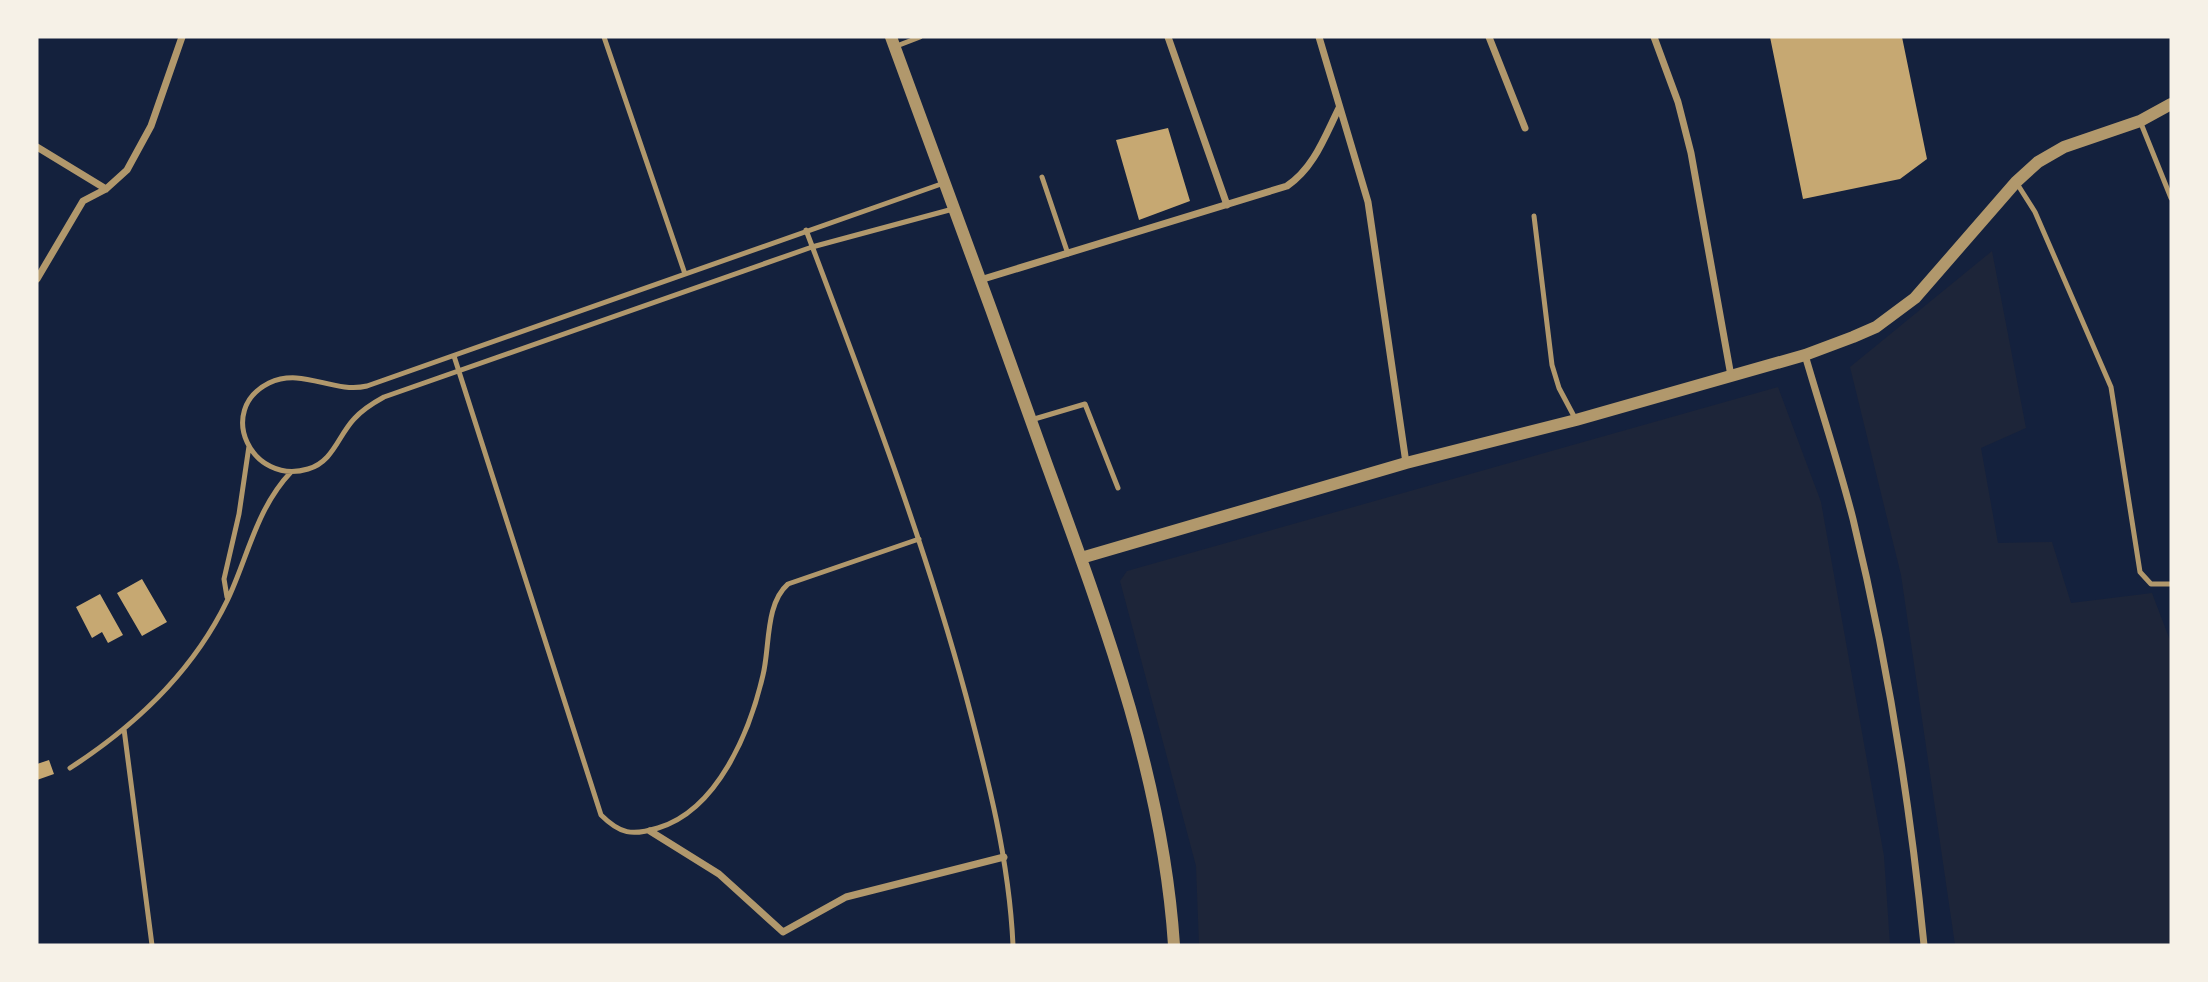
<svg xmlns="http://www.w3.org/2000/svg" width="2208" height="982" font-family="'Asap Condensed',sans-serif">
<rect width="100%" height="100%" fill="#14213d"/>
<path fill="#1d2539" d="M1992 251 2026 428 1981 448 1998 543 2052 542 2071 603 2152 593 2171 643V945H1955L1901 575 1850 367Z
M1778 387 1821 502 1884 856 1890 945H1199L1196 866 1120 581 1127 571Z"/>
<path fill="#c6a872" d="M1770 37H1902L1927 159 1900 179 1803 199Z
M1168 128 1190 201 1139 220 1116 140Z
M142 579 167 622 142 636 117 593Z
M100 594 123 635 108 643 102 632 92 638 76 607Z
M49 760 54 774 37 780V764Z"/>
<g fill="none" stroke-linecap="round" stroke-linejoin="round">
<path stroke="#b1986c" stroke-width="5" d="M604 37 685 274
M894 47 920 37
M2140 121 2171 198
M1042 177 1068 254
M2016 182 2035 212 2111 387 2140 572 2151 584H2171
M944 183 367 386C333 394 303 367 269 383 215 410 252 486 308 469 333 462 338 436 354 419 362 410 373 403 384 397L812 247 953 209
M1534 216 1552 365 1559 388 1576 420
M806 230C864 384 923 537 966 696 988 779 1009 859 1013 945
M454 356 601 815C620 834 632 836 658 828 718 810 750 731 763 675 770 647 765 604 788 584L919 539
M1031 420 1085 404 1118 488
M227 597 224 579 239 514 249 446
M124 729 152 945
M70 768C135 726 193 671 227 601 248 557 256 509 291 472"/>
<path stroke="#b1986c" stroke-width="7" d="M1168 37 1227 205
M1319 37 1368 202 1406 463
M1489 37 1525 128
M1654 37 1678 102 1691 153 1731 376
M37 147 106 189
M37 279 83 201 106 189 127 170 151 126 182 37
M980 280 1287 186C1314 168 1325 136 1339 108
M1805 355C1821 410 1839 464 1853 519 1887 659 1910 802 1924 945
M650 831 719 874 783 932 846 897 1004 857"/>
<path stroke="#b1986c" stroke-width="12" d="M891 37C944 179 996 322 1047 465 1104 621 1163 778 1174 945
M1081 558 1406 463 1576 420 1805 355 1853 337 1876 327 1915 298 2016 182 2038 162 2064 147 2140 121 2171 104"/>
</g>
<rect width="2208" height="982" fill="none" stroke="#f6f1e7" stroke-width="77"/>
</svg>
